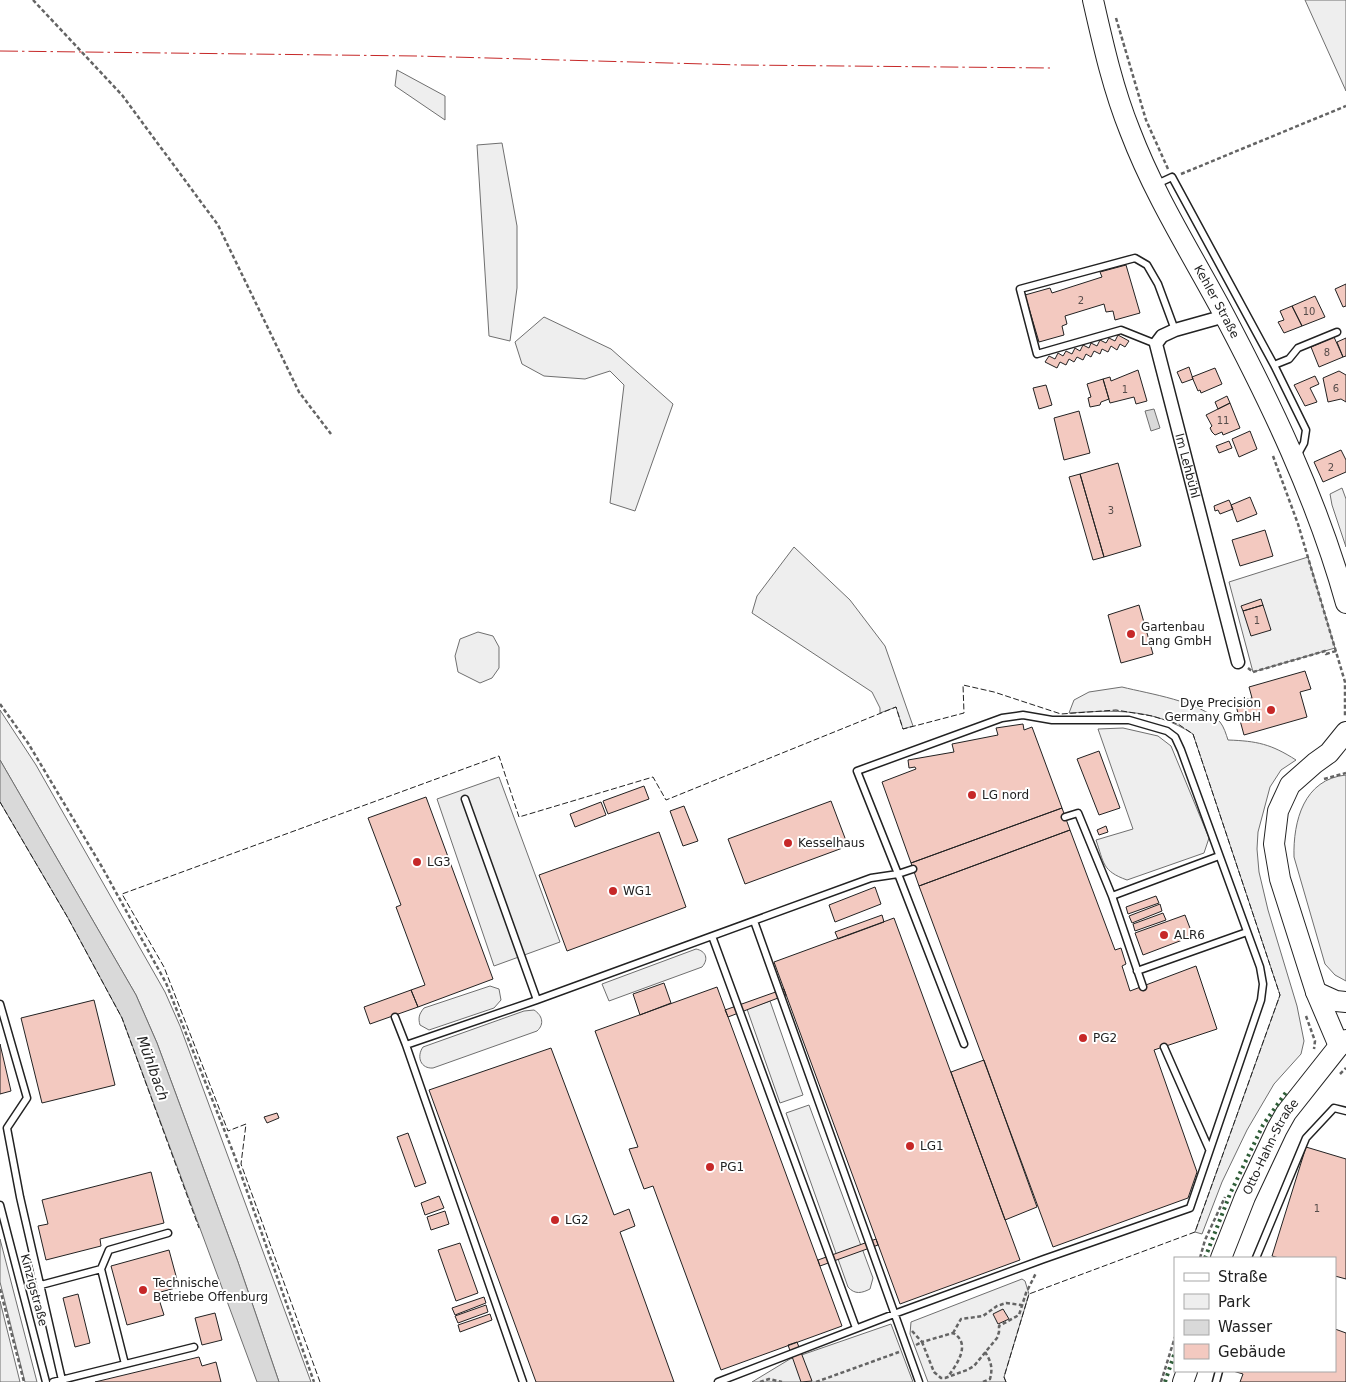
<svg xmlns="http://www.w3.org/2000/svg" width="1346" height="1382" font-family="'DejaVu Sans',sans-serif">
<rect width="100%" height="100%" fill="#fff"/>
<path fill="#eee" stroke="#6f6f6f" d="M1305 0H1346V91Z
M397 70 445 96V120L395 86Z
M502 143 517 226V288L510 341 489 336 477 145Z
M544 317 611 349 673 404 635 511 610 503 624 385 610 371 585 379 544 376 522 364 515 342Z
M1342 488 1346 499V547L1332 505 1330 494Z
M794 547 850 600 885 646 913 726 903 729 896 707 880 713V708L872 692 752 613 757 596Z
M1308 557 1335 648 1253 672 1229 582Z
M478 632 493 636 499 647V668L492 678 480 683 458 672 455 656 460 639Z
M1122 687C1150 694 1199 701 1220 722 1224 727 1226 734 1228 740 1257 741 1271 744 1296 760L1281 770 1270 787 1258 832 1257 849 1259 872 1268 910 1297 1006 1304 1041 1301 1054 1274 1084 1247 1130 1222 1182 1202 1234 1195 1232 1280 995 1193 734C1153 708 1115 710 1069 713L1074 700 1089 692Z
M0 710 36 765 165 992 180 1026 311 1382H279L238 1262 157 1043 136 995 0 760Z
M1123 728 1158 736 1171 746 1209 838 1204 853 1127 880C1102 871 1104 863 1096 840L1133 829 1098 729Z
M1346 775V981L1335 975 1325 964 1294 857C1293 821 1304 779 1346 775Z
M696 949C706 951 709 959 702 967L609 1001 602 984Z
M490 986 499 989 501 1000 494 1008 429 1030 420 1025C418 1018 419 1014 424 1008Z
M770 1001 803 1095 780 1103 747 1009Z
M534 1010C542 1015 545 1024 537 1031L433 1068C421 1069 416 1057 423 1047L524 1011Z
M809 1105 873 1278 870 1289C862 1293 855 1295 848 1287L786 1113Z
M0 1239 37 1382H25L0 1282Z
M1022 1279 1025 1281 1029 1294 1004 1377 1006 1382H928L910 1334 911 1322Z
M0 1301 20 1382H0Z
M891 1324 913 1382H752L790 1359Z"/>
<path fill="#ededed" stroke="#6f6f6f" d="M499 777 560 942 494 966 437 799Z"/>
<path fill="#d9d9d9" stroke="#6f6f6f" d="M1154 409 1160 428 1151 431 1145 411Z
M0 760 136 995 157 1043 238 1262 279 1382H257L122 1018 68 918 0 802Z"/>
<path fill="#f3c9c0" stroke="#222" d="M1126 265 1140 313 1115 320 1113 311 1106 312 1104 304 1065 316 1067 324 1062 326 1064 335 1039 342 1025 295 1050 288 1052 293 1102 277 1100 272Z
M1346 284V306L1343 307 1335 289Z
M1315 296 1325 317 1302 326 1292 306Z
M1292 306 1302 326 1284 333 1278 322 1284 320 1280 311Z
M1118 335 1129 341 1125 347 1120 344 1117 350 1111 346 1108 352 1102 349 1100 354 1094 351 1091 357 1086 354 1083 360 1077 357 1074 362 1069 359 1066 365 1060 362 1057 368 1045 362 1049 356 1055 359 1058 353 1063 356 1066 351 1072 354 1075 348 1080 351 1083 345 1089 348 1091 343 1097 346 1100 340 1106 343 1109 338 1115 341Z
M1334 337 1343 357 1319 367 1311 347Z
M1346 338V356L1343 357 1337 342Z
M1189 367 1193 379 1182 383 1177 372Z
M1215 368 1222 384 1201 393 1200 390 1198 391 1192 377Z
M1138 370 1147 401 1136 404 1134 397 1110 403 1103 379 1110 377 1111 381Z
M1339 371 1346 375V402L1341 399 1328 402 1323 378Z
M1315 376 1319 384 1310 388 1317 402 1305 406 1294 385Z
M1103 379 1109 399 1101 402 1100 405 1090 407 1088 398 1091 397 1087 384Z
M1046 385 1052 405 1039 409 1033 388Z
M1227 396 1230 403 1218 409 1215 402Z
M1230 403 1240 428 1223 435 1222 432 1215 435 1212 432 1210 428 1212 426 1206 415Z
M1079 411 1090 453 1064 460 1054 418Z
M1250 431 1257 449 1239 457 1232 439Z
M1229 441 1232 448 1219 453 1216 446Z
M1341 450 1346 460V472L1323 482 1314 462Z
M1118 463 1141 546 1104 557 1080 474Z
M1080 474 1104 557 1093 560 1069 477Z
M1250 497 1257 514 1237 522 1231 505Z
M1229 500 1233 509 1220 514 1218 510 1215 511 1214 506Z
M1265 530 1273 556 1240 566 1232 540Z
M1261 599 1263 605 1243 611 1241 606Z
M1139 605 1153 654 1121 663 1108 615Z
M1263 605 1271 630 1251 636 1243 611Z
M1305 671 1311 689 1300 692 1307 717 1244 735 1235 702 1252 698 1249 687Z
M1023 724 1024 730 1032 727 1062 808 911 863 882 782 916 769 915 767 909 768 908 760 954 752 952 744 998 735 996 728Z
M1099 751 1120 808 1099 815 1077 759Z
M644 786 649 799 608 814 603 801Z
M426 797 493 979 418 1007 411 990 425 985 396 907 401 905 368 818Z
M831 801 848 846 745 884 728 839Z
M601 802 606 815 575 827 570 814Z
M684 806 698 841 683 846 670 811Z
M1062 808 1070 830 919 886 911 863Z
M1106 826 1108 832 1099 835 1097 830Z
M1070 830 1115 950 1121 948 1126 964 1122 966 1130 991 1196 966 1217 1029 1154 1050 1197 1172 1188 1198 1053 1247 919 886Z
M659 832 686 907 567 951 539 875Z
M875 887 881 904 835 922 829 905Z
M1156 896 1159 903 1128 914 1126 907Z
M1160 904 1162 911 1132 923 1129 916Z
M1163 913 1166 920 1135 931 1133 924Z
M882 915 884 922 838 939 835 932Z
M1185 915 1193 936 1143 955 1135 933Z
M894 918 1020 1260 900 1304 774 962Z
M664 983 671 1003 640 1015 633 994Z
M717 987 842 1326 721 1370 653 1186 644 1189 629 1149 638 1147 595 1031Z
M784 989 786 995 728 1017 725 1010Z
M411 990 418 1007 370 1024 364 1007Z
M94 1000 115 1085 42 1103 21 1018Z
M0 1044 11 1091 0 1094Z
M551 1048 614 1215 629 1209 635 1226 620 1232 674 1382H536L429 1090Z
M984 1060 1037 1207 1005 1220 951 1072Z
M277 1113 279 1118 267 1123 264 1117Z
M408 1133 426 1183 415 1187 397 1137Z
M1306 1147 1346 1159V1279L1335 1276V1258H1279L1272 1256Z
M151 1172 164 1223 100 1239 101 1246 46 1260 38 1226 48 1224 42 1200Z
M439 1196 444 1208 425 1215 421 1203Z
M445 1211 449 1224 431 1230 427 1217Z
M876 1239 878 1245 820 1266 818 1260Z
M460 1243 478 1293 456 1301 438 1250Z
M169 1250 179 1287 157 1293 164 1315 127 1325 111 1266Z
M78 1294 90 1343 75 1347 63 1298Z
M484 1297 486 1303 455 1315 452 1308Z
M486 1305 488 1312 458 1323 455 1316Z
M1003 1309 1009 1319 998 1324 993 1314Z
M215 1313 222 1340 202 1345 195 1318Z
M490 1314 492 1320 460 1332 458 1325Z
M1335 1329 1346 1333V1382H1240L1243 1374 1233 1371H1335Z
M797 1342 812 1381 801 1382 788 1345Z
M199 1357 202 1366 216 1362 221 1382H95Z"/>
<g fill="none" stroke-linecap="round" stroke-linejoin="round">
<defs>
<path id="lane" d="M1157 184 1172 177 1274 365 1306 430 1304 443 1299 452 1296 453
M1156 344 1121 330 1037 354 1020 289 1135 258 1147 265 1158 284 1175 330
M1274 365 1289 359 1298 348 1337 332
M465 799 537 1000
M1065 817 1078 813 1112 896 1143 987
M913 869 898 874 964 1044
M1112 896 1219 856
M754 921 919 1382
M712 936 856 1328
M1137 971 1247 932
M0 1004 27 1098 7 1128 20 1197 62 1380
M395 1017 406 1045
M1164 1047 1209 1149
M0 1205 46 1382
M1256 1258 1306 1138 1334 1108 1346 1111
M41 1285 101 1269
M125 1364 101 1269 109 1250 168 1233
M53 1382 194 1347
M523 1382 406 1045 537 1000 871 878 898 874 857 771 1002 718 1023 715 1052 720H1129L1167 731 1175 737 1181 750 1260 967 1263 984 1261 1000 1190 1208 1044 1259 894 1314 718 1382
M1216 1382 1219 1371"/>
<g id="street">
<path id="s1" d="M1225 316 1175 330 1162 336 1156 344 1238 662"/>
</g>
<g id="primary">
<path id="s2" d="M1093 0C1103 44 1113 89 1130 131 1154 194 1188 248 1220 307 1270 401 1317 499 1346 603"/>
<path d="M1316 992 1336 1001 1346 1002"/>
<path d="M1339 1046 1316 992 1280 879 1274 844 1278 811 1290 785 1315 763 1329 753 1346 732"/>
<path id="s3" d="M1221 1258 1245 1197 1277 1129 1286 1113 1339 1046 1346 1040"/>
<path d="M1183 1382 1187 1371"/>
</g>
</defs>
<use href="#lane" stroke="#222" stroke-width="9"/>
<use href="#street" stroke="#222" stroke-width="15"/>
<use href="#primary" stroke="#222" stroke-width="22"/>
<path stroke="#646464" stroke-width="2.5" stroke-dasharray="4 2.5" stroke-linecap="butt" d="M33 0 122 95 218 225 299 392 331 434
M1116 18 1146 120 1168 169
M1181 174 1346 106
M1273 456 1298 524 1345 682V717
M1248 668 1253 672 1325 651 1326 654 1336 651
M0 704 28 743 102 867 166 983 235 1157 314 1382
M1324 779 1346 773
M1306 1016 1315 1041 1314 1049
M1340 1074 1346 1068
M1200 1258 1205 1240 1225 1197
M0 1289 24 1382
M912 1331 922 1342 953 1333C971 1343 958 1363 949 1375
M953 1333 961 1319 983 1316 997 1306 1006 1303 1021 1305
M916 1345 922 1342 934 1372 941 1378H945L967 1370 974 1366 997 1338 999 1332V1326L1019 1315 1026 1293 1036 1273
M760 1382 769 1379 782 1382
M816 1382 899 1352
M983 1382 990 1379C993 1368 991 1361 985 1352
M1161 1382 1175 1337"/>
<use href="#lane" stroke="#fff" stroke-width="6"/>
<use href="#street" stroke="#fff" stroke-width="12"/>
<use href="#primary" stroke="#fff" stroke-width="20"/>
<path stroke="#2f5e38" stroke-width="4" stroke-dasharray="2.5 4" stroke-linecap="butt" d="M1205 1258 1230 1194 1263 1125 1287 1091
M1165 1382 1175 1352"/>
<path stroke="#222" stroke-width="1" stroke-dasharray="6 2.5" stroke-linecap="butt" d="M0 802 68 918 122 1018 199 1228
M320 1382 241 1164 246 1124 228 1131 164 967 122 894 499 756 519 817 653 777 666 800 896 707 903 729 964 713 963 685 994 692 1061 714 1116 710 1152 716 1178 724 1193 734 1280 995 1195 1232 1029 1294 1004 1377 1006 1382"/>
<path stroke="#c62828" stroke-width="1" stroke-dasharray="18 4 2.5 4" stroke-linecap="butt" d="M0 51 416 56 741 65 1050 68"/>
</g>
<g fill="#c62828" stroke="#fff" stroke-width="2">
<circle cx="1131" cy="634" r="5"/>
<circle cx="1271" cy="710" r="5"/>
<circle cx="972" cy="795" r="5"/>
<circle cx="788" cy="843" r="5"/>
<circle cx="417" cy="862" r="5"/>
<circle cx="613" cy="891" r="5"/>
<circle cx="1164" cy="935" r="5"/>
<circle cx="1083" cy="1038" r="5"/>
<circle cx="910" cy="1146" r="5"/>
<circle cx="710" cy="1167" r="5"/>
<circle cx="555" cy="1220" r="5"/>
<circle cx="143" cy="1290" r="5"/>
</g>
<g text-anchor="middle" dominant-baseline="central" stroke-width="4" stroke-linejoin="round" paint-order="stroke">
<g font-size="10" fill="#564c4a">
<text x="1081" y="300">2</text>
<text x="1309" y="311">10</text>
<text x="1327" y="352">8</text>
<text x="1336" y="388">6</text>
<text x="1125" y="389">1</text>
<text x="1223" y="420">11</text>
<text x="1331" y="467">2</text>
<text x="1111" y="510">3</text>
<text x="1257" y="620">1</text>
<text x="1317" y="1208">1</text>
</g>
<g font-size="12" fill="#222" stroke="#fff">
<text stroke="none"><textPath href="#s2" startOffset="328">Kehler Straße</textPath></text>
<text stroke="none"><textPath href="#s1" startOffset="202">Im Lehbühl</textPath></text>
<text stroke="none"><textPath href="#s3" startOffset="122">Otto-Hahn-Straße</textPath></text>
<text transform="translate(34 1290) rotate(75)">Kinzigstraße</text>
</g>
<g font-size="12" fill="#222" stroke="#fff" text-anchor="start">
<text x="1141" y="627">Gartenbau<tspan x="1141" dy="14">Lang GmbH</tspan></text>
<text x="1261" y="703" text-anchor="end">Dye Precision<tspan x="1261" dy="14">Germany GmbH</tspan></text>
<text x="982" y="795">LG nord</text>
<text x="798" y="843">Kesselhaus</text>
<text x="427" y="862">LG3</text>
<text x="623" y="891">WG1</text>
<text x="1174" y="935">ALR6</text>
<text x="1093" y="1038">PG2</text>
<text x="920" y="1146">LG1</text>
<text x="720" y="1167">PG1</text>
<text x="565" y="1220">LG2</text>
<text x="153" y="1283">Technische<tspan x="153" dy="14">Betriebe Offenburg</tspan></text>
</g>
<g font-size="14" font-style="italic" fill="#222" stroke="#fff">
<text transform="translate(153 1068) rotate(70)">Mühlbach</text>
</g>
</g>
<rect x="1174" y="1257" width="162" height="115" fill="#ffffff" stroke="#a7a7a7"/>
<rect x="1184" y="1273" width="25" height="8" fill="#ffffff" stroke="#a7a7a7"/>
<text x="1218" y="1282" font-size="15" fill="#222222">Straße</text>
<rect x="1184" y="1294" width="25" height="15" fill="#eeeeee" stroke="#a7a7a7"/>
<text x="1218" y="1307" font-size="15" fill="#222222">Park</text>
<rect x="1184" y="1320" width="25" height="15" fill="#d9d9d9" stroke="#a7a7a7"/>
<text x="1218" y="1332" font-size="15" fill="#222222">Wasser</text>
<rect x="1184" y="1344" width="25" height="15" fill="#f3c9c0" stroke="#a7a7a7"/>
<text x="1218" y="1357" font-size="15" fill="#222222">Gebäude</text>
</svg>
